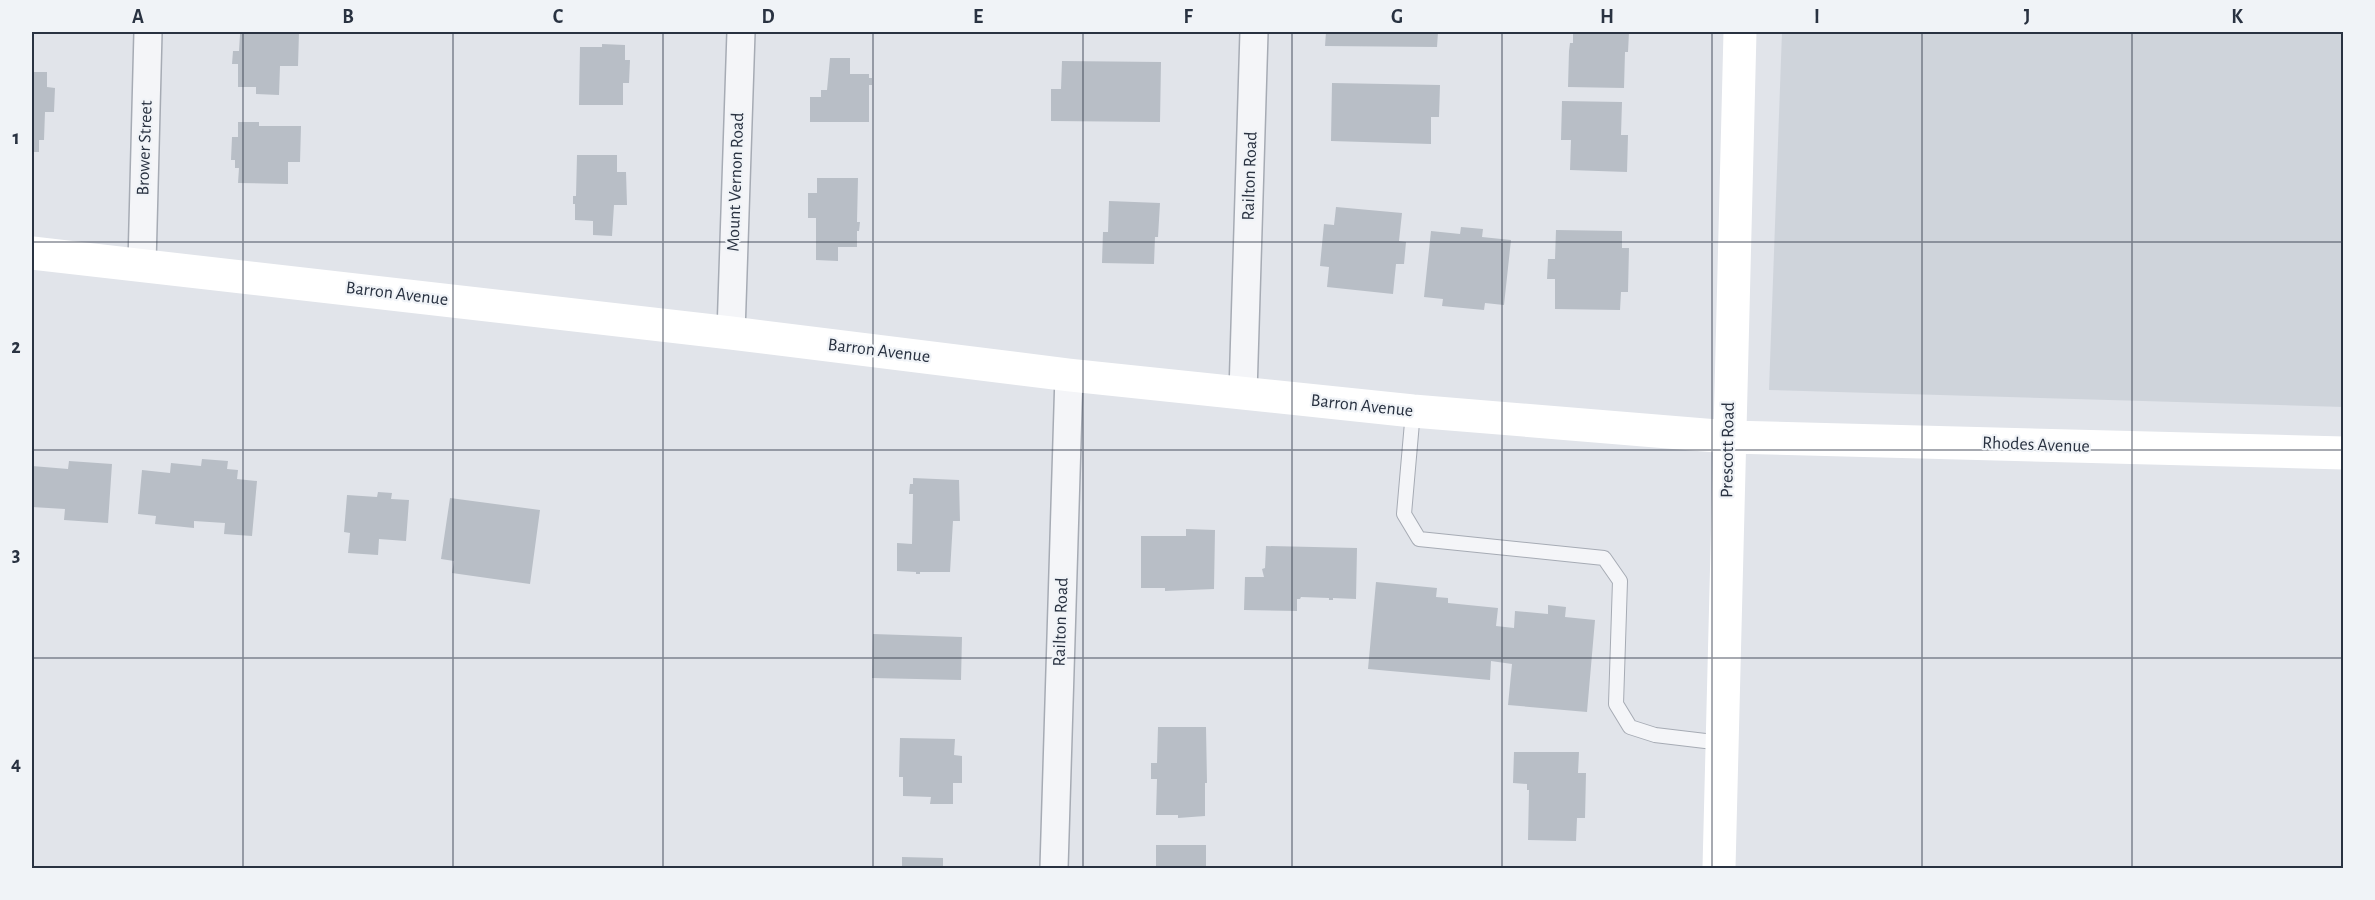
<svg xmlns="http://www.w3.org/2000/svg" width="2375" height="900" font-family="'Alegreya Sans',sans-serif">
<rect width="100%" height="100%" fill="#e1e4ea"/>
<path fill="#cfd4db" d="M1782 32H2343V407L1769 390Z"/>
<path fill="#b8bec6" d="M244 32H299L298 66H280L279 95 256 94V87H238V64H232L233 51H239L240 34H244Z
M1326 32H1438L1437 47 1325 46Z
M1573 32H1629L1628 52H1625L1624 88 1568 87 1569 51 1570 43H1573Z
M602 44 625 45V60H630L629 83H623V105H579L580 47H602Z
M830 58H850V74H869V78H872V85H869V122H810V97H821V90H827Z
M1062 61 1161 62 1160 122 1051 121V89H1061Z
M32 72H47V87L55 88 54 112H45L44 140H39V152H32Z
M1332 83 1440 85 1439 117H1431V144L1331 141Z
M1562 101 1622 102 1621 135H1628L1627 172 1570 170 1571 140H1561Z
M238 122H259V126H301L300 162H288V184L238 183 239 168H235V160H231L232 137H238Z
M577 155H617V172H626L627 205H614L612 236 593 235V221L575 220V204H573V196H576Z
M817 178H858L857 222H860L859 231H857V247H838V261L816 260V218H808V193H817Z
M1109 201 1160 203 1158 237H1155L1154 264 1102 263 1103 232H1108Z
M1336 207 1402 213 1399 241 1406 242 1404 264H1396L1393 294 1327 287 1329 267 1320 266 1324 224 1334 225Z
M1461 227 1483 229 1482 237 1511 240 1504 305 1485 303 1484 310 1442 306 1443 299 1424 297 1431 231 1460 234Z
M1556 230 1622 231V248H1629L1628 292H1621L1620 310 1555 309V279H1547L1548 259H1555Z
M202 459 228 461 227 469 238 470 237 479 257 481 252 536 224 534 225 523 194 521V528L155 524 156 516 138 514 142 470 170 473 171 463 201 466Z
M69 461 112 464 108 523 64 520 65 509 32 507V466L68 469Z
M913 478 959 480 960 521H953L950 572H920V574H916V572L897 571V543L912 544 913 494H909L910 484H913Z
M378 492 392 493 391 499 409 500 406 541 379 539 378 555 348 553 350 533 344 532 347 495 377 497Z
M450 498 540 510 530 584 452 573 454 561 441 559Z
M1186 529 1215 530 1214 589 1165 591V588H1141V536H1186Z
M1266 546 1357 548 1356 599 1333 598V600H1329V598L1301 597 1300 599H1297V611L1244 610 1245 577H1264L1262 569 1265 568Z
M1376 582 1437 588 1436 597 1448 598V603L1498 608 1496 626 1514 628 1515 611 1548 614V605L1566 607 1565 617 1595 620 1587 712 1508 705 1512 664 1491 661 1490 680 1368 669Z
M873 634 962 637 961 680 872 678Z
M1158 727H1206L1207 783H1205V816L1178 818V815H1156L1157 779H1151V763H1157Z
M900 738 955 739 954 755 962 756V783H953V804H930L931 797 903 796V777H899Z
M1514 752H1579L1578 773H1586L1585 818H1577L1576 841 1528 840 1529 790H1527V784L1513 783Z
M1156 845H1206V868H1156Z
M902 857 943 858V868H902Z"/>
<g fill="none" stroke-linecap="round" stroke-linejoin="round">
<defs>
<path id="lane" d="M1413 411 1404 514 1419 539 1604 558 1620 581 1616 704 1630 727 1655 735 1722 743"/>
<path id="street" d="M142 264 148 32
M731 333 741 32
M1243 393 1254 32
M1054 868 1069 375"/>
</defs>
<use href="#lane" stroke="#a6abb4" stroke-width="16"/>
<use href="#street" stroke="#a6abb4" stroke-width="30"/>
<use href="#lane" stroke="#f4f5f8" stroke-width="14"/>
<use href="#street" stroke="#f4f5f8" stroke-width="27"/>
<path stroke="#fff" stroke-width="33" d="M32 253 731 333 1069 375 1413 411 1729 437 2344 453
M1719 868 1740 32"/>
</g>
<path fill="none" stroke="#293241" stroke-width="1.5" stroke-opacity="0.55" d="M243 32V868M453 32V868M663 32V868M873 32V868M1083 32V868M1292 32V868M1502 32V868M1712 32V868M1922 32V868M2132 32V868M32 242H2344M32 450H2344M32 658H2344"/>
<g text-anchor="middle" dominant-baseline="central" stroke-width="4.5" stroke-linejoin="round" paint-order="stroke">
<g font-size="18" fill="#293241" stroke="#f0f3f7">
<text transform="translate(145 148) rotate(-88)">Brower Street</text>
<text transform="translate(1250 176) rotate(-88)">Railton Road</text>
<text transform="translate(736 182) rotate(-88)">Mount Vernon Road</text>
<text transform="translate(397 294) rotate(7)">Barron Avenue</text>
<text transform="translate(879 351) rotate(7)">Barron Avenue</text>
<text transform="translate(1362 406) rotate(6)">Barron Avenue</text>
<text transform="translate(2036 445) rotate(2)">Rhodes Avenue</text>
<text transform="translate(1728 450) rotate(-89)">Prescott Road</text>
<text transform="translate(1061 622) rotate(-88)">Railton Road</text>
</g>
</g>
<rect width="2375" height="900" fill="none" stroke="#f0f3f7" stroke-width="66"/>
<rect x="33" y="33" width="2309" height="834" fill="none" stroke="#293241" stroke-width="2"/>
<g font-size="20" text-anchor="middle" font-weight="bold" fill="#293241">
<text x="138" y="23">A</text>
<text x="348" y="23">B</text>
<text x="558" y="23">C</text>
<text x="768" y="23">D</text>
<text x="978" y="23">E</text>
<text x="1188" y="23">F</text>
<text x="1397" y="23">G</text>
<text x="1607" y="23">H</text>
<text x="1817" y="23">I</text>
<text x="2027" y="23">J</text>
<text x="2237" y="23">K</text>
<text x="16" y="144">1</text>
<text x="16" y="353">2</text>
<text x="16" y="561">3</text>
<text x="16" y="770">4</text>
</g>
</svg>
